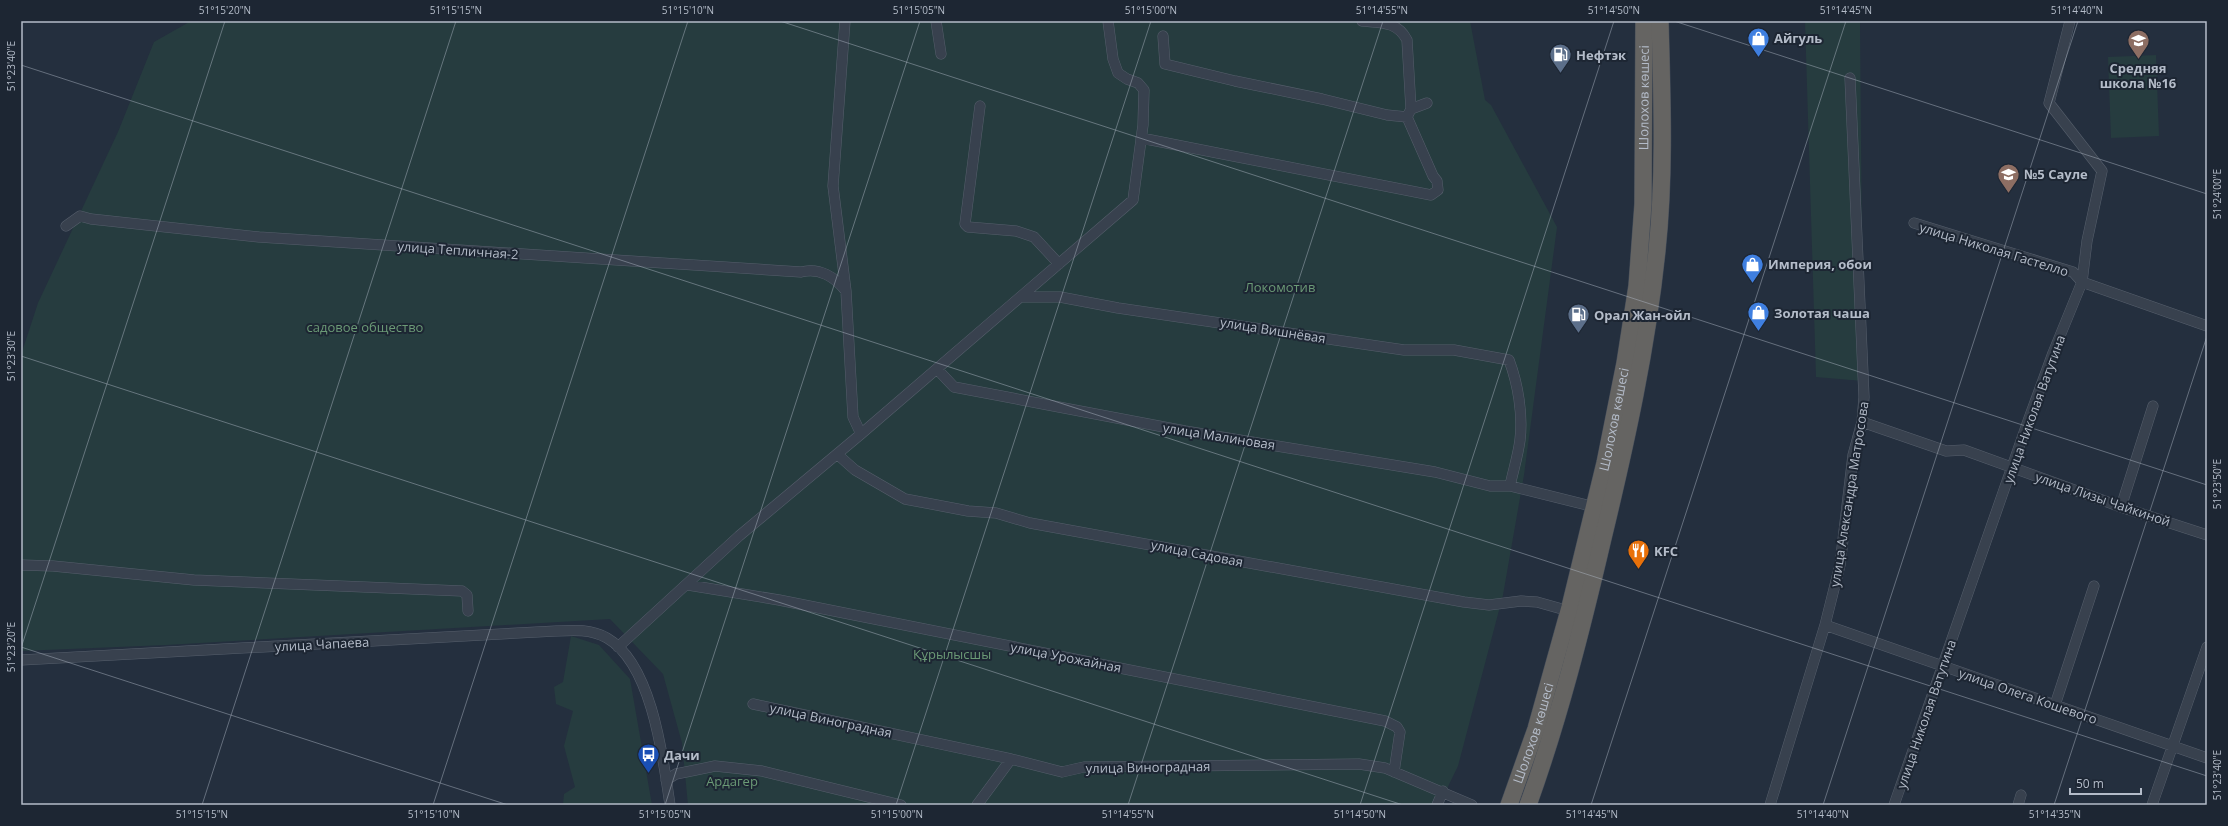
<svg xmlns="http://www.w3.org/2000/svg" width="2228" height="826" font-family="'Open Sans',sans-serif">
<rect width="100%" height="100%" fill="#242f3e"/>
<path fill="#263c3f" d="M191 21H1470L1485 100 1491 105 1557 227 1524 475 1503 595 1458 766 1439 805H688L682 743 663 674 610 619 166 645 21 651V355L38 303 118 132 154 42Z
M1805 21H1860L1863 381 1816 377Z
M2156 55 2159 136 2111 138 2108 57Z
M571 636 599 645 630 679 652 805H563L564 794 575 787 564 746 573 711 556 704 554 687 563 682Z"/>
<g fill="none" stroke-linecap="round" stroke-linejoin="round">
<defs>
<path id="minor" d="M845 21 833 186 846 291 853 417 861 434
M936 21 941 54
M1362 21C1381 23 1397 21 1407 40L1411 109
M1163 36 1165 64 1235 81 1322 99 1387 115 1407 117
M980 106 965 224 968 227 1016 231 1034 237 1059 264
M1141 138 1431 195 1438 190 1437 181 1433 176 1407 117 1411 109 1427 103
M1914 223 2073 272 2082 282 2207 326
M66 226 80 216 91 219 259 237 801 272C819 267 835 277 846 291
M1021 297H1060L1118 308 1404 350H1454L1509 360C1518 384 1523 414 1520 440 1518 456 1513 471 1510 486
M937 369 954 387 1185 431 1435 472 1490 486H1510L1595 507
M1862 422 1946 451 1964 450 2121 507 2207 535
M837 454 855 470 905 499 968 511 996 513 1030 523 1464 602 1489 605 1521 601 1537 602 1569 611
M2121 507 2153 406
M21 565 53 566 194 580 462 591 467 595 468 611
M688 585 779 600 1385 721 1397 727 1400 732 1394 772
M1825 625 2207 758
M618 647 739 536 861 434 1133 200 1143 125 1144 90 1138 83 1127 79 1118 73 1113 59 1108 21
M21 660 556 631C574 630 591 629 607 638 652 664 663 757 670 805
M753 704 1011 759 1062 772 1084 767 1359 764 1385 768 1472 805
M2055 705 2094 586
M666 780 676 774 715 766 762 771 901 805
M977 805 1011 759
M1437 805 1443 791
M1770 805 1825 625 1840 565 1853 455 1862 422 1864 397 1850 78
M1894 805 2028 421 2053 353 2082 282 2087 241 2102 171 2049 103 2070 21
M2018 805 2021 795
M2152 805 2207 647"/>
<g id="trunk">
<path id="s1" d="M1509 805 1536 729 1570 607 1605 463 1625 363 1637 286 1643 204 1644 21"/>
<path d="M1528 805C1559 719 1582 628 1603 538 1626 443 1647 348 1657 250 1665 174 1662 97 1660 21"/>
</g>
</defs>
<use href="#minor" stroke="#565f6c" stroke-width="11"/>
<use href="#trunk" stroke="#434c59" stroke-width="18"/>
<use href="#minor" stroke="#38414e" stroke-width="10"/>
<use href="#trunk" stroke="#656462" stroke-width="17"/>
</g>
<path fill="none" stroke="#b4bcc9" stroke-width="1" stroke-opacity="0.45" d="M780 21 2207 485M1674 21 2207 194M21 65 2207 776M21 356 1403 805M21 647 508 805M21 648 225 21M202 805 456 21M433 805 688 21M665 805 920 21M896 805 1151 21M1128 805 1383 21M1360 805 1614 21M1591 805 1846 21M1823 805 2078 21M2054 805 2207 336"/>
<defs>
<symbol id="shop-pin" viewBox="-11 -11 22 30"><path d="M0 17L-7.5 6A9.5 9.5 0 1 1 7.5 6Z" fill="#3f7fe0" stroke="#1d2633"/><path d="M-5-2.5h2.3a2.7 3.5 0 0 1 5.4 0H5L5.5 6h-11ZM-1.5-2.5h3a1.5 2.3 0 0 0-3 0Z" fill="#fff"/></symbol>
<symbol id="school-pin" viewBox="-11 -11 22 30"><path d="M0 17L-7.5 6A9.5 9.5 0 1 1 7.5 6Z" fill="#8d6e63" stroke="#1d2633"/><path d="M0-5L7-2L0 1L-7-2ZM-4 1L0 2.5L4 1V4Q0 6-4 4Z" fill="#fff"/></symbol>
<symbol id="fuel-pin" viewBox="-11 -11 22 30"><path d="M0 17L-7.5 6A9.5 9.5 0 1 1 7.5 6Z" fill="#5c6f8a" stroke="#1d2633"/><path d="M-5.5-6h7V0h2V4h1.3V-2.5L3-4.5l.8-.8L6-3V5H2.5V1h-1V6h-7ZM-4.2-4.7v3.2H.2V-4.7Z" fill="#fff"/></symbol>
<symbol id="restaurant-pin" viewBox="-11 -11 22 30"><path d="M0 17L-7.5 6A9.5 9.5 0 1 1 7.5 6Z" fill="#e8710a" stroke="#1d2633"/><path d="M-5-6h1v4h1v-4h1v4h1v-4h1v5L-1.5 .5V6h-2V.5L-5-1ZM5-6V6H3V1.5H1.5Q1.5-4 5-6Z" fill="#fff"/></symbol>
<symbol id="bus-pin" viewBox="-11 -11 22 30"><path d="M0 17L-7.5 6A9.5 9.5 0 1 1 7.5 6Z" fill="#1a4fb4" stroke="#1d2633"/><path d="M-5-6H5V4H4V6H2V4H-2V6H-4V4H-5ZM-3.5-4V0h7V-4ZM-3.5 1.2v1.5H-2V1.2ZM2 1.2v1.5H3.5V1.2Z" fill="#fff"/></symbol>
</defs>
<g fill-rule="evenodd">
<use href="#shop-pin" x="1746" y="26" width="25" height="34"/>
<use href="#school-pin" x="2126" y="28" width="25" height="34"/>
<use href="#fuel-pin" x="1548" y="42" width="25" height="34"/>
<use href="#school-pin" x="1996" y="162" width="25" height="34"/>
<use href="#shop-pin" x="1740" y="252" width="25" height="34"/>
<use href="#shop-pin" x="1746" y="300" width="25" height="34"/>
<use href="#fuel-pin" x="1566" y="302" width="25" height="34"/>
<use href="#restaurant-pin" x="1626" y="538" width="25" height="34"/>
<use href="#bus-pin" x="636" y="742" width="25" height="34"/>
</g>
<g text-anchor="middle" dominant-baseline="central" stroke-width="4" stroke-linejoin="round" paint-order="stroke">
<g font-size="13" font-weight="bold" fill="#b4bcc9" stroke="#1d2633" text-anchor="start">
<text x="1774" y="38">Айгуль</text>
<text x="1576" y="55">Нефтэк</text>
<text x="2138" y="68" text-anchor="middle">Средняя<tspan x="2138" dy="15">школа №16</tspan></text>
<text x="2024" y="174">№5 Сауле</text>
<text x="1768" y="264">Империя, обои</text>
<text x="1774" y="313">Золотая чаша</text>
<text x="1594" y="315">Орал Жан-ойл</text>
<text x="1654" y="551">KFC</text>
<text x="664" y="755">Дачи</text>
</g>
<g font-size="13" fill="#b4bcc9" stroke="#1d2633">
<text stroke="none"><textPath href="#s1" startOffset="724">Шолохов көшесі</textPath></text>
<text transform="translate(1994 249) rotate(17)">улица Николая Гастелло</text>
<text transform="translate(458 250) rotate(4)">улица Тепличная-2</text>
<text transform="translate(1273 330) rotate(9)">улица Вишнёвая</text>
<text transform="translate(2034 409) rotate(-70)">улица Николая Ватутина</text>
<text stroke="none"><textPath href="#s1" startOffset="400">Шолохов көшесі</textPath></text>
<text transform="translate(1219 436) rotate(9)">улица Малиновая</text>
<text transform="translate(1849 494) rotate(-81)">улица Александра Матросова</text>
<text transform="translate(2103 499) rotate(19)">улица Лизы Чайкиной</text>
<text transform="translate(1197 553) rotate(11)">улица Садовая</text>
<text transform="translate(322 644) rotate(-3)">улица Чапаева</text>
<text transform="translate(1066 657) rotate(11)">улица Урожайная</text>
<text transform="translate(2028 696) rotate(19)">улица Олега Кошевого</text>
<text transform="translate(1926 714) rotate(-71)">улица Николая Ватутина</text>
<text transform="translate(831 720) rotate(12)">улица Виноградная</text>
<text stroke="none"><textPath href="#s1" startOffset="76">Шолохов көшесі</textPath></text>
<text transform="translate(1148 767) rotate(-1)">улица Виноградная</text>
</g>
<g font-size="13" fill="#6b9a76" stroke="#1d2633">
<text x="1280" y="287">Локомотив</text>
<text x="365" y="327">садовое общество</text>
<text x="952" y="654">Құрылысшы</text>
<text x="732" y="781">Ардагер</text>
</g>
</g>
<rect width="2228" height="826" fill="none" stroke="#1d2633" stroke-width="44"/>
<path d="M2070 788v6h71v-6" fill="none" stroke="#b4bcc9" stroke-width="2"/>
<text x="2076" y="788" font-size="12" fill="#b4bcc9" stroke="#1d2633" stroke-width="3" paint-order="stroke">50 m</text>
<rect x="22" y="22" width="2184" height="782" fill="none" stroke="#b4bcc9" stroke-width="1.5"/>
<g font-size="10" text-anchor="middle" fill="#b4bcc9">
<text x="225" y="14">51°15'20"N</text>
<text x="456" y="14">51°15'15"N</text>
<text x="688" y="14">51°15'10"N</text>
<text x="919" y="14">51°15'05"N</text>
<text x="1151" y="14">51°15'00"N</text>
<text x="1382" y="14">51°14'55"N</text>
<text x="1614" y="14">51°14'50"N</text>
<text x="1846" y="14">51°14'45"N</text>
<text x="2077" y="14">51°14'40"N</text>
<text transform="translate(11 66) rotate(-90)" y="4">51°23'40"E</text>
<text transform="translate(2217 194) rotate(-90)" y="4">51°24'00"E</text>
<text transform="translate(11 356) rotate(-90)" y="4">51°23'30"E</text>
<text transform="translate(2217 484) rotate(-90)" y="4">51°23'50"E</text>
<text transform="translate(11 647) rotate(-90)" y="4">51°23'20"E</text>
<text transform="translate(2217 775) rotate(-90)" y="4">51°23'40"E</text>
<text x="202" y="818">51°15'15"N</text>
<text x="434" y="818">51°15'10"N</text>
<text x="665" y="818">51°15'05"N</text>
<text x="897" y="818">51°15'00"N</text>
<text x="1128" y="818">51°14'55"N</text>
<text x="1360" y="818">51°14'50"N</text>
<text x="1592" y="818">51°14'45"N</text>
<text x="1823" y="818">51°14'40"N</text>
<text x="2055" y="818">51°14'35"N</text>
</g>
</svg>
